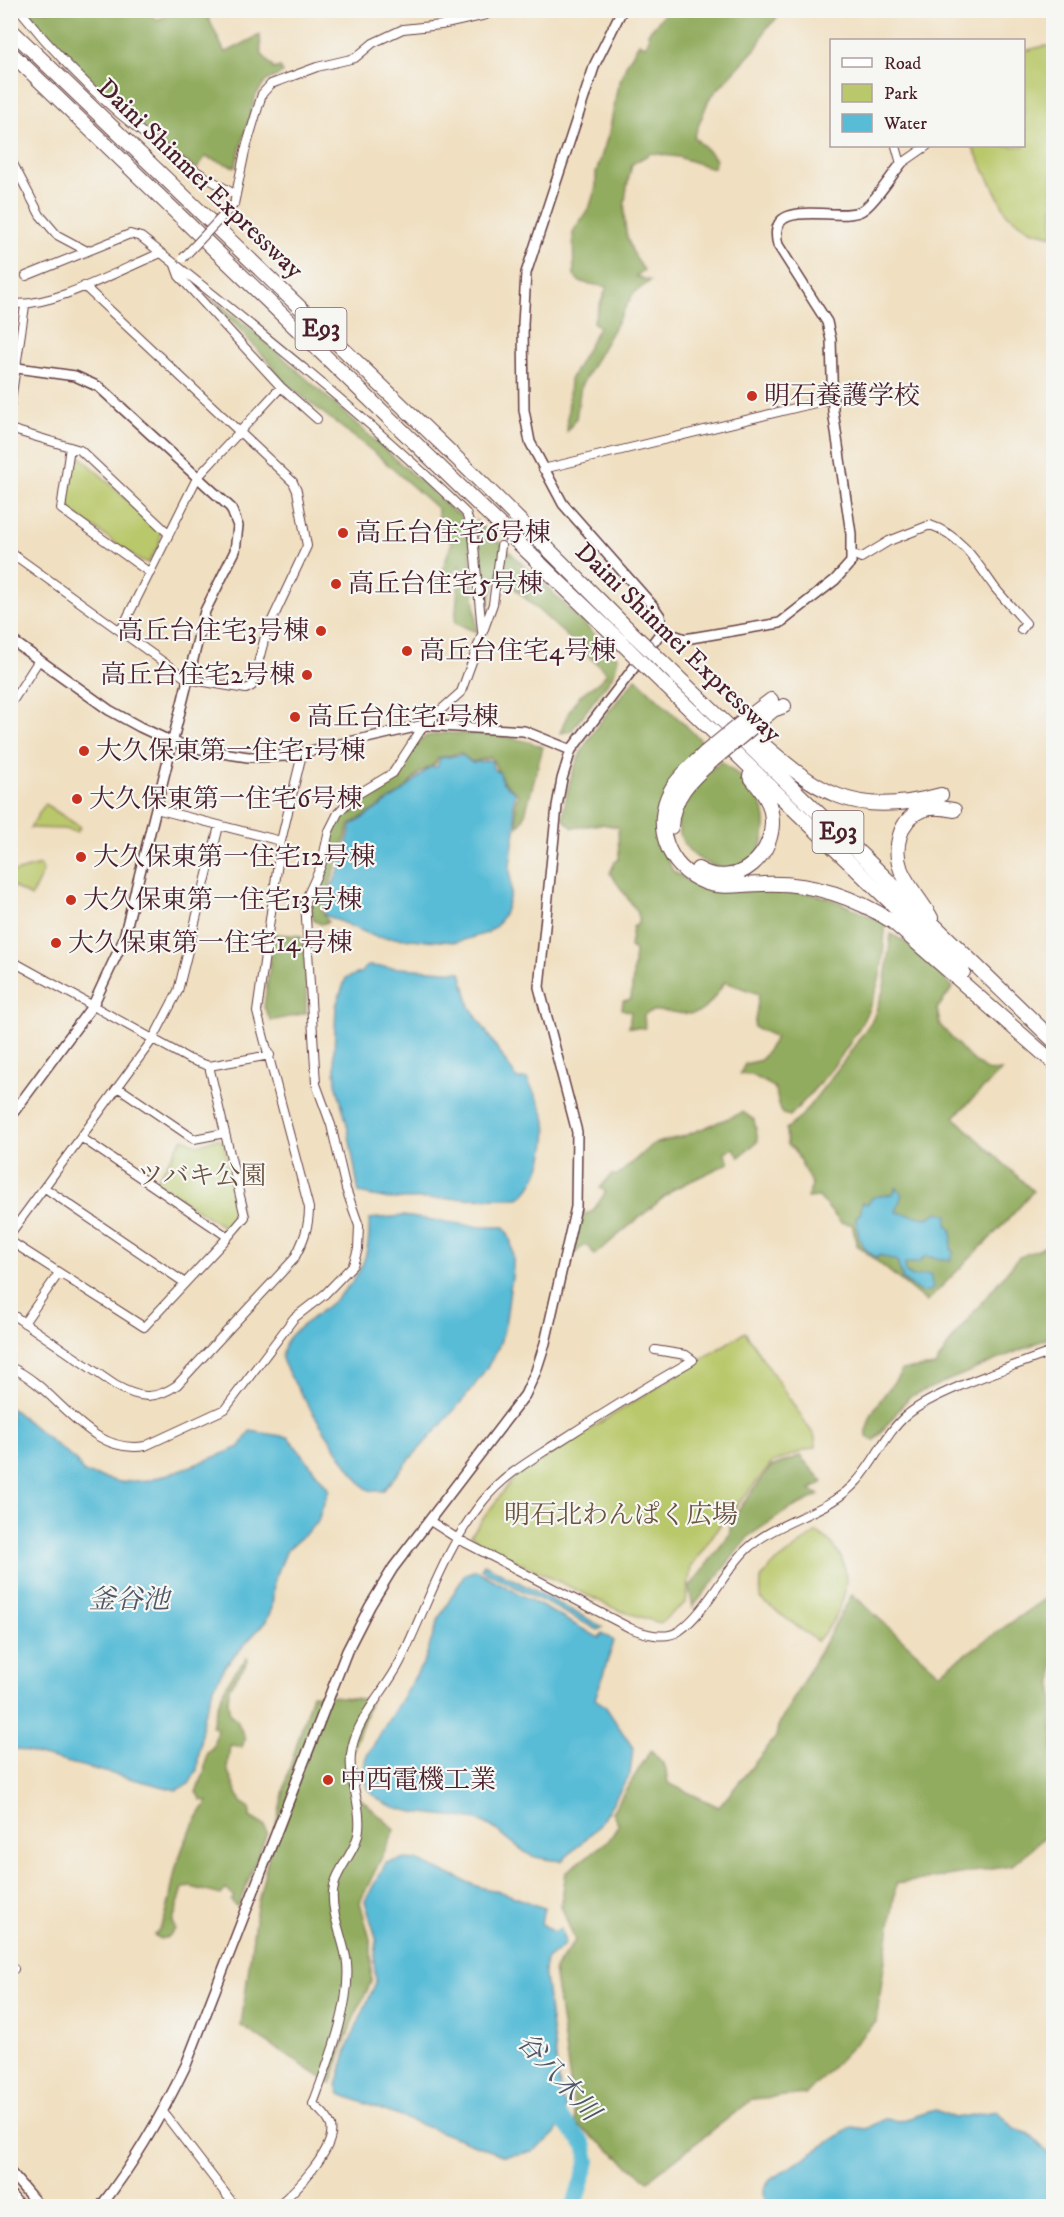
<svg xmlns="http://www.w3.org/2000/svg" width="1064" height="2217" font-family="'IM FELL DW Pica','Noto Serif JP',serif">
<rect width="100%" height="100%" fill="#f6f6f2"/>
<filter id="ink" filterUnits="userSpaceOnUse"><feTurbulence type="fractalNoise" baseFrequency=".0167" numOctaves="2"/><feDisplacementMap in="SourceGraphic" scale="12" xChannelSelector="R" yChannelSelector="G"/><feConvolveMatrix kernelMatrix="1 2 1 2 8 2 1 2 1" color-interpolation-filters="sRGB"/></filter>
<filter id="wash" filterUnits="userSpaceOnUse"><feTurbulence type="fractalNoise" baseFrequency=".008" numOctaves="4" result="noise"/><feDisplacementMap in="SourceGraphic" scale="24" xChannelSelector="R" yChannelSelector="G"/><feGaussianBlur stdDeviation="1.35" result="paint"/><feColorMatrix in="noise" values="0 0 0 0 0 0 0 0 0 0 0 0 0 0 0 0 0 1.4 0 .05"/><feComposite in="paint" operator="in"/></filter>
<g filter="url(#wash)">
<rect width="100%" height="100%" fill="#f0dfc0"/>
<path fill="#b9c86a" stroke="#82744a" stroke-width="1.5" d="M1044 46 1053 47V236L1030 230 1007 214 972 146H1024V51Z
M75 456H80L161 531 159 545 148 563 138 559 72 512C62 496 71 473 75 456Z
M45 804 80 827 77 832 64 829 30 828Z
M40 865 43 872 31 897 11 885V873Z
M183 1138 198 1145 217 1138 223 1141 241 1215 231 1229 225 1228 155 1182Z
M745 1332 815 1437V1447L773 1462 718 1528 691 1567 686 1602 660 1623 618 1610 483 1545 471 1535 515 1476Z
M817 1532C862 1560 848 1608 817 1641L760 1599 761 1579 769 1568Z"/>
<path fill="#92ac5e" stroke="#6e6644" stroke-width="1.5" d="M25 11H150L156 20 179 11H205L225 53 260 35 261 53 274 69 280 67 283 73 266 81 256 95 235 167 205 157 197 169 172 154 121 106 106 99 68 61Z
M667 11H824L780 15 766 29 757 47 709 99 694 137 716 159 713 168 678 157 651 153 632 164C622 203 618 237 644 270L636 276 650 281 633 294 581 386 576 419 567 431 570 380 599 327 593 322 607 287 580 282 574 276 573 232 590 206 596 187V173L610 129 617 89 627 63 639 43 645 46 649 39 648 33Z
M210 297 256 333 453 511 461 515 469 533 477 632 455 623 460 564 443 585 435 582 440 576 452 542C444 535 437 521 438 509L376 454 281 380 269 362Z
M476 521 542 582 618 658 614 674 571 731 560 733C565 720 570 706 581 695 591 685 596 688 607 673L498 573 484 619Z
M636 678 705 744 657 818 656 836 673 871 695 885 713 891 793 890 829 898 886 923C883 943 884 967 877 987 862 1036 825 1079 790 1116L782 1114 774 1087 752 1075 740 1074 745 1064 761 1060 776 1037 754 1027 759 994 725 982C719 990 712 1002 704 1009 688 1022 660 1003 644 1015L645 1028 629 1027 631 1012 622 1009 623 1001 631 999 635 950 630 947 633 927 638 924V913L610 873 615 862 619 859 618 827 601 824 573 828 563 819C569 754 596 727 636 678Z
M445 733C479 734 511 734 543 747L524 818 518 827 515 804 518 795 503 781 491 757 472 762 460 753 438 758 435 764 419 773 402 792 350 825C341 854 329 882 322 911L328 922 321 924 314 921 310 905 317 882 324 873 334 827 346 808 391 779 420 740 427 736Z
M721 761C747 782 771 799 764 836 752 900 647 857 687 793 695 781 710 771 721 761Z
M274 934 301 936 306 962V1013L271 1021 264 1007Z
M891 934 906 942 953 987 937 1009 940 1025 968 1056 987 1071H1001L954 1117 1033 1191C1001 1231 962 1264 927 1302L857 1245 852 1224 841 1223 819 1197 807 1198 812 1185 794 1149 787 1145 786 1129 800 1118 844 1061 873 1019 884 988Z
M743 1112 754 1120 758 1141 739 1157 734 1148 724 1152 729 1163 674 1189 594 1255 589 1246H583L572 1256 580 1215 592 1212 606 1192 600 1188 611 1175H618L653 1144 684 1136Z
M1053 1241V1336L909 1397 874 1441 867 1437C865 1411 890 1391 902 1370L935 1366 956 1334 1018 1258C1031 1251 1042 1250 1053 1241Z
M800 1456 823 1482 810 1490 819 1495 788 1510 749 1536 693 1607 689 1588 729 1535 732 1518 771 1467Z
M1053 1593V1830L1011 1866 896 1884 876 2022 806 2094 753 2099 648 2180 576 2124 554 1969 575 1941 561 1906 566 1872 609 1840 619 1825 612 1812 651 1750 665 1766 668 1783 719 1807 776 1737 778 1726 852 1594 939 1673Z
M247 1658 248 1661 229 1688 228 1702 230 1714 237 1720 245 1739 242 1747 230 1745 227 1769 241 1802 250 1808V1817L265 1826 267 1833 238 1907 231 1901 234 1897 226 1889 221 1895 191 1887 183 1888 173 1921 175 1929 168 1937 161 1939 154 1935C171 1919 170 1885 177 1864 184 1841 194 1821 208 1801L201 1800 196 1792 204 1774 207 1752 213 1747 217 1729 212 1726C218 1698 227 1679 247 1658Z
M312 1694 371 1700 350 1758 360 1798 395 1830 360 1902 371 1943V1982L351 2024 331 2084 241 2026 257 1906 287 1777Z"/>
<path fill="#59bcd7" stroke="#526e81" stroke-width="1.5" d="M462 755 472 763 491 760 493 768 500 773 502 782 515 792 513 805 516 823 510 865 511 892 505 912 497 925 487 933 457 942 376 937 325 915 326 899 339 871 352 825 402 792 430 767H437L440 758Z
M368 966 461 972 470 1007 517 1079H527C533 1092 544 1108 546 1122 549 1146 539 1184 519 1198L389 1199 359 1193 347 1124 336 1083 334 1055 336 1006 346 978 360 973Z
M896 1187 902 1194 896 1212 927 1218 939 1212 948 1215 947 1224 952 1232 951 1250 954 1251 950 1261 926 1256 918 1263H905L906 1273 913 1277 930 1274 933 1288 930 1291 921 1292 903 1280 897 1261 880 1255 877 1258C858 1246 859 1240 856 1218L861 1212 862 1202 867 1204 873 1197 893 1194Z
M403 1216 481 1227H504C516 1244 514 1269 510 1289 507 1310 506 1332 496 1352 468 1404 419 1444 383 1491 377 1491 370 1492 366 1488 355 1480 283 1369 282 1358 282 1355 284 1348 285 1345 289 1334 302 1326 311 1319 349 1290 372 1270 369 1219Z
M11 1408 76 1461 84 1473 120 1482 151 1480 197 1464 240 1447 250 1431 288 1437 329 1489 317 1523 287 1550 274 1581 272 1608 266 1621 225 1666 212 1691 203 1718 197 1770 189 1784 176 1790 11 1748Z
M484 1564 603 1627 598 1630 481 1569Z
M476 1570 599 1638 602 1633 614 1641 595 1699 605 1706 633 1748 630 1774 598 1827 562 1861C552 1860 539 1859 530 1855 513 1846 498 1827 480 1821 444 1809 350 1824 366 1757L424 1662 439 1618 465 1574Z
M403 1859 416 1860 479 1887 504 1893 544 1908 541 1923 554 1932 561 1928 565 1944 546 1960 544 1969 561 2096 566 2107 556 2132 547 2141 532 2152 504 2156 340 2094 337 2085 348 2046 376 1982 374 1962 377 1941 365 1901 386 1863Z
M935 2110 954 2118 997 2111 1014 2129 1029 2134 1053 2158V2196L1050 2204 1041 2203 1038 2206H765L764 2189 770 2180 852 2127 866 2129 885 2119 900 2121Z"/>
<g fill="none" stroke-linecap="round" stroke-linejoin="round">
<path stroke="#59bcd7" stroke-width="16" d="M546 2103 584 2144 588 2161 574 2206"/>
</g>
</g>
<g filter="url(#ink)">
<g fill="none" stroke-linecap="round" stroke-linejoin="round">
<defs>
<path id="minor" d="M20 10C80 86 152 148 236 195
M896 146 901 164 927 146
M10 158 40 215 57 235 87 251
M234 204 245 151 262 94 271 84 317 67 355 58 373 43 403 29 441 25 486 15 491 10
M175 265 179 276 281 387 317 419
M26 276 130 234 141 237C252 325 364 414 466 513L473 535 482 631
M10 303C49 310 123 268 161 253
M10 407 25 306
M10 429 80 450 169 534 121 630
M70 447 61 509 150 573
M543 469 832 399
M169 534 197 478 281 387
M10 552 187 679 246 689 252 686 266 633 307 546 297 491 293 482 84 286
M853 554 861 558 889 541 930 525C961 535 977 563 995 588 1005 600 1016 612 1026 623L1021 630
M10 705 39 660
M156 809 281 841
M10 960 189 1059 209 1066 270 1055
M209 1066 245 1217 228 1237
M119 1088 194 1139 225 1133
M45 1188 185 1283
M10 1234 153 1039 178 991 219 826
M10 1241 144 1327 228 1237 82 1138
M10 1313 115 1385C138 1398 154 1401 177 1385L294 1259C303 1242 309 1228 309 1208L257 1012 281 841 302 754
M24 1323 59 1273
M10 1367C57 1387 88 1456 145 1446L225 1409 294 1318 325 1294 353 1265 358 1249 359 1226 346 1189 331 1125 316 1084 305 901 321 866 329 831 338 813 353 797 393 773 424 725 461 692 493 604 501 546
M430 1521 458 1539 630 1628C644 1634 666 1640 679 1631 707 1611 722 1574 746 1550 778 1519 829 1514 858 1480 876 1460 886 1432 907 1415 936 1390 1015 1366 1054 1351
M10 1968 14 1969
M163 2112 235 2206
M277 2206C294 2192 336 2150 331 2126 328 2117 320 2110 313 2104 328 2063 351 2006 347 1963 344 1940 331 1915 333 1892 335 1869 357 1852 359 1829 362 1802 346 1776 352 1748 358 1717 386 1690 400 1662 426 1608 445 1548 483 1501 503 1476 528 1462 554 1445 600 1415 646 1387 693 1360L686 1355 655 1350"/>
<path id="tertiary" d="M10 367 75 376 99 387 231 508 238 526 235 551 205 611 123 941 93 1005 10 1117
M662 631 685 639 780 623 835 580 851 562V534L833 411 831 340 827 322 778 245C765 194 838 223 861 211 873 205 891 176 901 164
M10 639 109 710 140 727 172 742 209 751 248 757 288 756 424 725 524 731 571 750
M10 2172 39 2206
M10 2194 20 2206
M101 2206C135 2162 162 2115 186 2065L347 1651 370 1606 393 1568 525 1395 536 1371 545 1343 576 1207 577 1132 539 987 557 806 562 779 571 750 662 631 660 616 653 606 563 504 530 442 524 410 523 324 526 273 595 64 622 10"/>
<path id="motorway" d="M10 29 469 470 630 631
M10 52 620 641
M657 657 1054 1041
M646 667 963 972
M750 716 771 700
M739 724C810 784 842 822 941 795
M756 724 773 710 784 706
M705 753C694 764 679 776 671 790 652 824 667 868 704 882 723 889 743 884 763 884 811 882 853 896 893 922L1054 1063
M671 827C672 797 691 779 713 760
M698 869C737 892 779 853 771 812 769 798 758 787 750 776
M931 918C922 901 908 887 901 870 893 849 899 819 922 810 932 806 944 808 954 810"/>
</defs>
<use href="#minor" stroke="#633c41" stroke-width="10"/>
<use href="#tertiary" stroke="#633c41" stroke-width="12"/>
<use href="#motorway" stroke="#633c41" stroke-width="16"/>
<use href="#minor" stroke="#fff" stroke-width="8"/>
<use href="#tertiary" stroke="#fff" stroke-width="9"/>
<use href="#motorway" stroke="#fff" stroke-width="14"/>
<defs>
<path id="minor-bridge" d="M183 258 234 204"/>
<path id="motorway-bridge" d="M630 631 657 657
M620 641 646 667
M705 753 750 716
M713 760 756 724"/>
</defs>
<use href="#minor-bridge" stroke="#633c41" stroke-width="10" stroke-linecap="butt"/>
<use href="#motorway-bridge" stroke="#633c41" stroke-width="16" stroke-linecap="butt"/>
<use href="#minor-bridge" stroke="#fff" stroke-width="8"/>
<use href="#motorway-bridge" stroke="#fff" stroke-width="14"/>
</g>
</g>
<g fill="#c8321e" stroke="#f6f6f2" stroke-width="2">
<circle cx="752" cy="396" r="6"/>
<circle cx="343" cy="533" r="6"/>
<circle cx="336" cy="584" r="6"/>
<circle cx="321" cy="631" r="6"/>
<circle cx="407" cy="651" r="6"/>
<circle cx="307" cy="675" r="6"/>
<circle cx="295" cy="717" r="6"/>
<circle cx="84" cy="751" r="6"/>
<circle cx="77" cy="799" r="6"/>
<circle cx="81" cy="857" r="6"/>
<circle cx="71" cy="900" r="6"/>
<circle cx="56" cy="943" r="6"/>
<circle cx="328" cy="1780" r="6"/>
</g>
<g text-anchor="middle" dominant-baseline="central" stroke-width="4.5" stroke-linejoin="round" paint-order="stroke">
<g fill="#f6f6f2" stroke="#7e6067" stroke-width="1.5">
<rect x="295.5" y="308" width="51" height="42" rx="4.5"/>
<rect x="812.5" y="811" width="51" height="42" rx="4.5"/>
</g>
<g font-size="24" font-weight="bold" fill="#4a1f2b">
<text x="321" y="329">E93</text>
<text x="838" y="832">E93</text>
</g>
<g font-size="26" fill="#4a1f2b" stroke="#f6f6f2">
<text transform="translate(200 179) rotate(44)">Daini Shinmei Expressway</text>
<text transform="translate(678 643) rotate(44)">Daini Shinmei Expressway</text>
</g>
<g font-size="26" fill="#4a1f2b" stroke="#f6f6f2" text-anchor="start">
<text x="764" y="396">明石養護学校</text>
<text x="355" y="533">高丘台住宅6号棟</text>
<text x="348" y="584">高丘台住宅5号棟</text>
<text x="309" y="631" text-anchor="end">高丘台住宅3号棟</text>
<text x="419" y="651">高丘台住宅4号棟</text>
<text x="295" y="675" text-anchor="end">高丘台住宅2号棟</text>
<text x="307" y="717">高丘台住宅1号棟</text>
<text x="96" y="751">大久保東第一住宅1号棟</text>
<text x="89" y="799">大久保東第一住宅6号棟</text>
<text x="93" y="857">大久保東第一住宅12号棟</text>
<text x="83" y="900">大久保東第一住宅13号棟</text>
<text x="68" y="943">大久保東第一住宅14号棟</text>
<text x="340" y="1780">中西電機工業</text>
</g>
<g font-size="26" fill="#6b523e" stroke="#f6f6f2">
<text x="202" y="1176">ツバキ公園</text>
<text x="621" y="1515">明石北わんぱく広場</text>
</g>
<g font-size="27" font-style="italic" fill="#4f5667" stroke="#f6f6f2">
<text x="129" y="1600">釜谷池</text>
<text transform="translate(558 2077) rotate(48)">谷八木川</text>
</g>
</g>
<rect width="1064" height="2217" fill="none" stroke="#f6f6f2" stroke-width="36"/>
<rect x="830" y="39" width="195" height="108" fill="#f6f6f2" stroke="#b1a0a2" stroke-width="1.5"/>
<rect x="842" y="58" width="30" height="9" fill="#ffffff" stroke="#b1a0a2" stroke-width="1.5"/>
<text x="884" y="69" font-size="18" fill="#4a1f2b">Road</text>
<rect x="842" y="84" width="30" height="18" fill="#b9c86a" stroke="#b1a0a2" stroke-width="1.5"/>
<text x="884" y="99" font-size="18" fill="#4a1f2b">Park</text>
<rect x="842" y="114" width="30" height="18" fill="#59bcd7" stroke="#b1a0a2" stroke-width="1.5"/>
<text x="884" y="129" font-size="18" fill="#4a1f2b">Water</text>
</svg>
